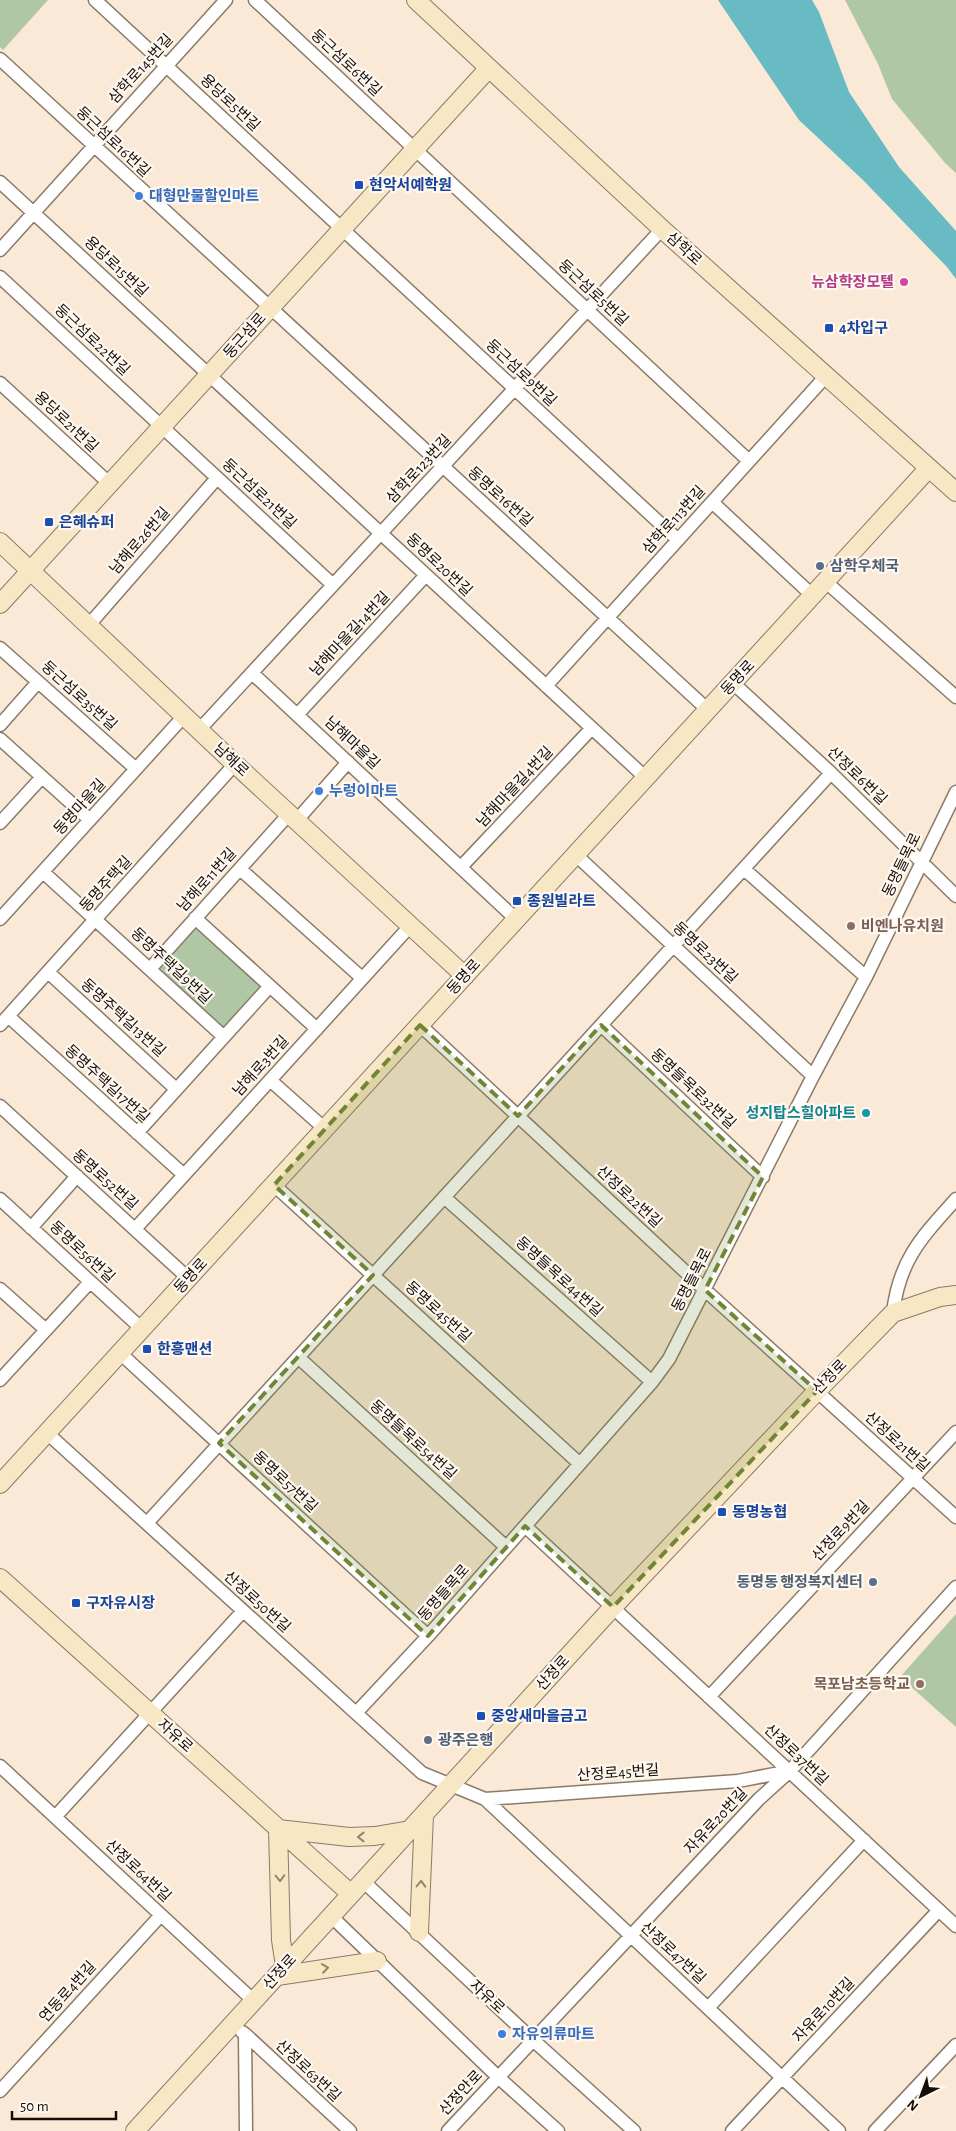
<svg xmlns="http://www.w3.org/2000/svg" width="956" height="2131" font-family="'Alegreya Sans','Noto Sans KR',sans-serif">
<rect width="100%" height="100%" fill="#fae9d6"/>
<path fill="#b0c7a5" d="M0 0H48L3 50 0 47Z
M845 0H956V173L946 164 892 99 878 64Z
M195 924 263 986 224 1030 155 968Z
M956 1614V1727L900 1677Z"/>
<path fill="#68bac3" d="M718 0H812L819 12 849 92 899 167 956 231V279L947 267 863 180 799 120Z"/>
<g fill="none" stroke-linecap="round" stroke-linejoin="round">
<defs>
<path id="street" d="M95 0 678 540
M255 0 749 461
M0 59 708 710
M0 182 646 778
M0 250 226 0
M0 277 333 585
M0 383 110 484
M712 502 813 596
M826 582 956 697
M88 626 217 478
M0 648 136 769
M252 673 517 920
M733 683 831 773 956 896
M546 686 826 376
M297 715 426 575
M0 725 38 682
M199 730 662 229
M0 739 90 820
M297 820 348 762
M0 823 42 777
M576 855 813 1076
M461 867 592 728
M240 869 362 978
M744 869 866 977
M43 872 224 1037
M195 918 317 1029
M0 919 184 716
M150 969 289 814
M48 972 176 1089
M8 1016 184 1175
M0 1025 235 764
M420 1025 705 1290 956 1517
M601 1025 763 1177
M270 1080 325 1129
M0 1106 188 1278
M137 1133 270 986
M274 1185 580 1464
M444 1197 652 1382
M0 1199 142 1329
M31 1228 77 1176
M135 1229 411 925
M0 1289 46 1330
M893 1313C899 1260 922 1237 956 1199
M120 1353 428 1636
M298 1357 506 1547
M0 1380 90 1282
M47 1433 422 1773 485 1799 738 1781 790 1771
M147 1523 831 773
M525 1526 956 1926
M709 1697 956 1432
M356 1713 428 1636 652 1382 669 1359 813 1076 866 977 956 792
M0 1766 254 2001
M485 1799 839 2131
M55 1817 243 1611
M363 1881 533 2040 634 2131
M331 1916 498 2077 558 2131
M708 2008 864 1840
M242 2032 245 2034 246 2131
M245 2034 350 2131
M0 2091 161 1915
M448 2131 759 1799 790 1771 956 1587
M732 2131 939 1910
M875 2131 956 2045"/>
<path id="secondary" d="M416 0 662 229 956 492
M0 542 235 764 465 976
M0 604 489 68
M0 1484 928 469
M0 1578 351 1894
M419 1932 424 1815
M285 1966 281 1940 278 1829 349 1837 375 1836 410 1830
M277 1976 377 1961
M135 2131 613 1607 817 1391 893 1313 940 1297 956 1295"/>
</defs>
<use href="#street" stroke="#8a7b69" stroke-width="15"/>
<use href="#secondary" stroke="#8a7b69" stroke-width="20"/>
<use href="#street" stroke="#fff" stroke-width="12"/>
<use href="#secondary" stroke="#f8e7c4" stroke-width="18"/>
</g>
<defs><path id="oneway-chevron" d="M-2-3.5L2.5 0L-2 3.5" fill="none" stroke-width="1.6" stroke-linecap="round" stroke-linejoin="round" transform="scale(1.25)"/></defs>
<g stroke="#91856f">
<use href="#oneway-chevron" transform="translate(361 1837) rotate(180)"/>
<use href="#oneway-chevron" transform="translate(280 1878) rotate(88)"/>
<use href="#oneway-chevron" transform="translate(421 1884) rotate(-88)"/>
<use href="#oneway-chevron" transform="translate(325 1968) rotate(-8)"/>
</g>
<path fill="#728535" fill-opacity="0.2" stroke="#728535" stroke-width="4" stroke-dasharray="10 6" stroke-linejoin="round" d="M420 1025 518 1116 601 1025 763 1177 705 1290 817 1391 613 1607 525 1526 428 1636 219 1443 373 1275 274 1185Z"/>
<g fill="#1a4fb4" stroke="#fff8f0" stroke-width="2">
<rect x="354" y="180" width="10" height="10" rx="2.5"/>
<rect x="824" y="323" width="10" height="10" rx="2.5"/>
<rect x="44" y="517" width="10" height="10" rx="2.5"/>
<rect x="512" y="896" width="10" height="10" rx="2.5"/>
<rect x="142" y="1344" width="10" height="10" rx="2.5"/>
<rect x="717" y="1507" width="10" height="10" rx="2.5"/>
<rect x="71" y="1598" width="10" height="10" rx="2.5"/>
<rect x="476" y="1711" width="10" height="10" rx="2.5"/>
</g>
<g fill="#3f7fe0" stroke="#fff8f0" stroke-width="2">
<circle cx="139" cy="196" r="5"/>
<circle cx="319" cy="791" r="5"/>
<circle cx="502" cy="2034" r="5"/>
</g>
<circle fill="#d1479c" stroke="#fff8f0" stroke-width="2" cx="904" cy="282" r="5"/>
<g fill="#5c6f8a" stroke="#fff8f0" stroke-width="2">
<circle cx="820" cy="566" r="5"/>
<circle cx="873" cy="1582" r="5"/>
<circle cx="428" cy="1740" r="5"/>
</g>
<g fill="#8d6e63" stroke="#fff8f0" stroke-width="2">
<circle cx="851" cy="926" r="5"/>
<circle cx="920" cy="1684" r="5"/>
</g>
<circle fill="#0f9aa8" stroke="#fff8f0" stroke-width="2" cx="866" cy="1113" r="5"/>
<g text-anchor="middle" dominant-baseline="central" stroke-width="4.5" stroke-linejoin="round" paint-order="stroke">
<g font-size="15" fill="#140e08" stroke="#fff8f0">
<text transform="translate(346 63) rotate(43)">둥근섬로6번길</text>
<text transform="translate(141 69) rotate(-48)">삼학로145번길</text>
<text transform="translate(230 103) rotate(43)">용당로5번길</text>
<text transform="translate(113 142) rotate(43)">둥근섬로16번길</text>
<text transform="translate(684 249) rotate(42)">삼학로</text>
<text transform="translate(116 267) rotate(43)">용당로15번길</text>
<text transform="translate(593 293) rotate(43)">둥근섬로5번길</text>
<text transform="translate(245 336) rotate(-48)">둥근섬로</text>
<text transform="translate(92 340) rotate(43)">둥근섬로22번길</text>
<text transform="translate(521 373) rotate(43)">둥근섬로9번길</text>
<text transform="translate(66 422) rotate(43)">용당로21번길</text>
<text transform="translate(419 469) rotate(-47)">삼학로123번길</text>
<text transform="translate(259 494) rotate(43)">둥근섬로21번길</text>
<text transform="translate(500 497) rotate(42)">동명로16번길</text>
<text transform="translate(674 520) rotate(-48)">삼학로113번길</text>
<text transform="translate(140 541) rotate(-49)">남해로26번길</text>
<text transform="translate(439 565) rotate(43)">동명로20번길</text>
<text transform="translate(350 634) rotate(-47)">남해마을길14번길</text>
<text transform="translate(738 678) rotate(-47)">동명로</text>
<text transform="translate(79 696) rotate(42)">둥근섬로35번길</text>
<text transform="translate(352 743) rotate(43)">남해마을길</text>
<text transform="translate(231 760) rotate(43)">남해로</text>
<text transform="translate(857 776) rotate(44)">산정로6번길</text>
<text transform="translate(515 787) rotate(-47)">남해마을길4번길</text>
<text transform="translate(80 807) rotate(-48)">동명마을길</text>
<text transform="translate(902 865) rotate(-64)">동명들목로</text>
<text transform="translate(207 880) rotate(-48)">남해로11번길</text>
<text transform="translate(106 884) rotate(-48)">동명주택길</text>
<text transform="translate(705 953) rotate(43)">동명로23번길</text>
<text transform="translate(171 966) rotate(43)">동명주택길9번길</text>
<text transform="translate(464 977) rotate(-48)">동명로</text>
<text transform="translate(123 1018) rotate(42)">동명주택길13번길</text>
<text transform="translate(261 1066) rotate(-48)">남해로3번길</text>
<text transform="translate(107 1084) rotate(42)">동명주택길17번길</text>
<text transform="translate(693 1089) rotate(43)">동명들목로32번길</text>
<text transform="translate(105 1180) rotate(42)">동명로52번길</text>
<text transform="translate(629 1197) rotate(43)">산정로22번길</text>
<text transform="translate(82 1252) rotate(43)">동명로56번길</text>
<text transform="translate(191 1276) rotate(-48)">동명로</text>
<text transform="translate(559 1277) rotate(42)">동명들목로44번길</text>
<text transform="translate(692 1280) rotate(-63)">동명들목로</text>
<text transform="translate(438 1312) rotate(42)">동명로45번길</text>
<text transform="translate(830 1377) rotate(-46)">산정로</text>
<text transform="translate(413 1440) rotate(42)">동명들목로54번길</text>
<text transform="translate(897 1442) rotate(42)">산정로21번길</text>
<text transform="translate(285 1482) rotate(43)">동명로57번길</text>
<text transform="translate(841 1531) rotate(-47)">산정로9번길</text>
<text transform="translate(444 1593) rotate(-49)">동명들목로</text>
<text transform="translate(257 1602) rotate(42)">산정로50번길</text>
<text transform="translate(553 1673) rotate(-48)">산정로</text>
<text transform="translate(175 1736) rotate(42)">자유로</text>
<text transform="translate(796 1755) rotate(43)">산정로37번길</text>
<text transform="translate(618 1773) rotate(-4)">산정로45번길</text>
<text transform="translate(716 1821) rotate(-47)">자유로20번길</text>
<text transform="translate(138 1871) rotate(43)">산정로64번길</text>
<text transform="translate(673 1953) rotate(43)">산정로47번길</text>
<text transform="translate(280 1972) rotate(-48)">산정로</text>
<text transform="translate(68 1992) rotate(-48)">연동로4번길</text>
<text transform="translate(487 1997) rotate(43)">자유로</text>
<text transform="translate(824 2010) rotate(-47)">자유로10번길</text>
<text transform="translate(308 2071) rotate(43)">산정로63번길</text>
<text transform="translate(461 2093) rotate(-47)">산정안로</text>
</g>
<g font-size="15" font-weight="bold" fill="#164399" stroke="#fff8f0" text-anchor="start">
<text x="369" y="185">현악서예학원</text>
<text x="839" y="328">4차입구</text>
<text x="59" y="522">은혜슈퍼</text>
<text x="527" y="901">종원빌라트</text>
<text x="157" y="1349">한흥맨션</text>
<text x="732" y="1512">동명농협</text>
<text x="86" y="1603">구자유시장</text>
<text x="491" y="1716">중앙새마을금고</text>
</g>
<g font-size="15" font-weight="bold" fill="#366cbe" stroke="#fff8f0" text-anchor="start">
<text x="149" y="196">대형만물할인마트</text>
<text x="329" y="791">누렁이마트</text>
<text x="512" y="2034">자유의류마트</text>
</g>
<g font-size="15" font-weight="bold" fill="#b23c85" stroke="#fff8f0" text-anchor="end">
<text x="894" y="282">뉴삼학장모텔</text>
</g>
<g font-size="15" font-weight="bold" fill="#4e5e75" stroke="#fff8f0" text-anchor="start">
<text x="830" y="566">삼학우체국</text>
<text x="863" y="1582" text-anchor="end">동명동 행정복지센터</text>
<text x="438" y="1740">광주은행</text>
</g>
<g font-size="15" font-weight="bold" fill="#785e54" stroke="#fff8f0" text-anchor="start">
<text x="861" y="926">비엔나유치원</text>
<text x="910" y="1684" text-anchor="end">목포남초등학교</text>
</g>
<g font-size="15" font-weight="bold" fill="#0d838f" stroke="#fff8f0" text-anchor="end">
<text x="856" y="1113">성지탑스힐아파트</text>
</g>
</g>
<g transform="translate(921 2096) rotate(222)" stroke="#fff8f0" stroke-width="4" paint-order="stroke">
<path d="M0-4L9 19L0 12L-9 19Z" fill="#140e08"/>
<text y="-8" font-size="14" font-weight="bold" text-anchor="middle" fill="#140e08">N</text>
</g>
<path d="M12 2111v8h104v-8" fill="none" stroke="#140e08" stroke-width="2.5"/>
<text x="20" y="2111" font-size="15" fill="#140e08" stroke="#fff8f0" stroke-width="4" paint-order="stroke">50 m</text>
</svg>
